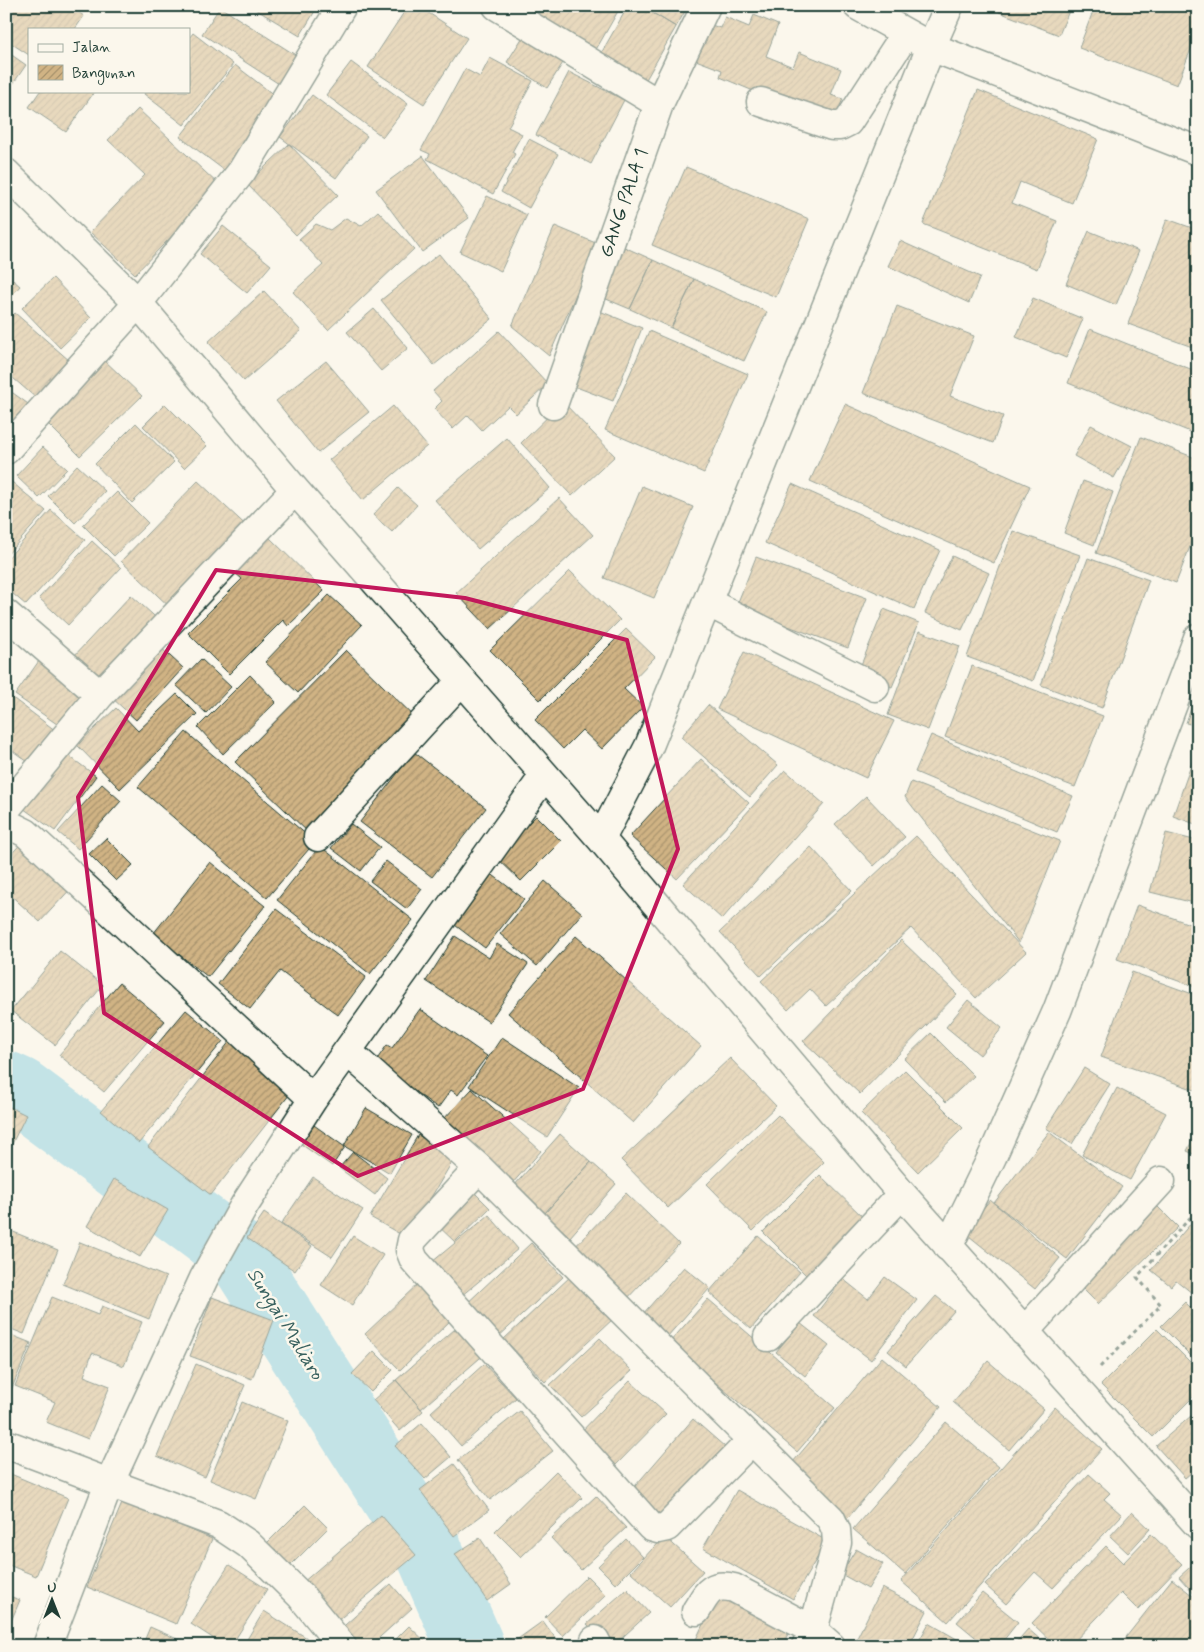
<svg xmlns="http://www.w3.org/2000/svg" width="1204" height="1652" font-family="Mynerve,sans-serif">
<defs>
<pattern id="building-hatch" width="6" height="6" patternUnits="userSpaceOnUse" patternTransform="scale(1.25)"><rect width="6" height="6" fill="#d0b384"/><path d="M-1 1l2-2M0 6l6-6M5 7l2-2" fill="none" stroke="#a8936d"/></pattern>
</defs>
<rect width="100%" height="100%" fill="#fbf7ec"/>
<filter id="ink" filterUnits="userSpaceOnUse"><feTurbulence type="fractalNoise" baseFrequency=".02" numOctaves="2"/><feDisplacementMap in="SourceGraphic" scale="10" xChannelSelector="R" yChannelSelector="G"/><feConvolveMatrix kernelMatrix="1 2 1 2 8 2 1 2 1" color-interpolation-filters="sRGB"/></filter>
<g filter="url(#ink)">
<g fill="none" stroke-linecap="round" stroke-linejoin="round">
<path stroke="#7ec9de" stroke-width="68" d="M6 1085 19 1091 242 1257 428 1549 470 1646"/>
</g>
<path fill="url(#building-hatch)" stroke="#1f3d34" d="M6 6H69L84 16 75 29H29V55L6 40Z
M250 6H318L300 36Z
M408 6H418L467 38 424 104 368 67Z
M542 6H621L594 53 535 20Z
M628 6H641L676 27 644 83 599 57Z
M641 6H688L676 27Z
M1002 6H1071L1059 35 999 12Z
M1095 6H1198V31L1177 85 1079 48Z
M220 7 297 56 279 84 202 34Z
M754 15 778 25 766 56 793 67 799 52 841 69 831 95 843 99 832 124 720 77 722 70 688 57 703 22 720 28 725 17 749 27Z
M526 32 566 58 547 88 507 62Z
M193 33 233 64 184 125 144 94 146 91H189V38Z
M6 51 26 65 6 94Z
M490 58 533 81 508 127 522 134 512 152 515 154 493 194 427 159 430 154 421 150 465 69 480 77Z
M351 62 408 104 383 137 326 95Z
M235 65 283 102 228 173 180 137Z
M569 72 624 100 591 164 536 135Z
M978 90 1098 139 1072 203 1020 182 1012 203 1057 221 1037 269 923 224Z
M40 91H95L66 132 29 107Z
M312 95 367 136 336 178 280 137Z
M138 109 220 186 135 274 90 232 145 175 108 140Z
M529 139 558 154 529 208 501 192Z
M289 144 338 195 296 235 247 184Z
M423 156 469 218 422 252 376 190Z
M686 167 809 219 776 297 652 245Z
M487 196 527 215 501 271 460 252Z
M378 211 414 249 328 330 293 292 323 265 299 239 316 224 330 230 346 218 361 226Z
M1167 219 1198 230V349L1128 324Z
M223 226 271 265 247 293 200 254Z
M555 226 598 244 549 356 512 326Z
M1089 231 1139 251 1116 305 1066 284Z
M900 241 980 277 969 303 888 266Z
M622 246 653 260 630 309 599 296Z
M439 254 492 319 434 365 381 300Z
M653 260 694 279 671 328 630 309Z
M6 274 20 286 6 302Z
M53 278 91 318 60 348 22 308Z
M694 279 767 312 744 361 671 328Z
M264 291 301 331 244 381 208 342Z
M1033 298 1083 319 1066 358 1016 337Z
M897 306 974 336 950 396 1003 416 993 443 863 393Z
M592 308 642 328 613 401 563 382Z
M374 309 408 348 381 371 347 332Z
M15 313 70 361 36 398 6 372V322Z
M1090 329 1198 372V435L1068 383Z
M499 331 548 384 516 414 508 406 482 430 468 415 453 429 434 409 442 401 433 391Z
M649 331 748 374 704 473 605 430Z
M102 358 142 396 80 456 42 418Z
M326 361 369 412 318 453 276 401Z
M6 388 31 406 6 438Z
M563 402 615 456 572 496 521 443Z
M165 404 207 446 184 468 143 426Z
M845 404 1030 486 994 563 810 481Z
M393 406 427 446 363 500 329 460Z
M136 423 174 462 132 503 95 464Z
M1091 425 1132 446 1114 478 1074 456Z
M1141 437 1198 459V526L1176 583 1096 553Z
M507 438 550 488 478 549 435 500Z
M43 447 67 469 39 498 16 476Z
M77 465 105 491 75 523 48 496Z
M6 477 46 511 6 556Z
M198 481 252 531 174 611 121 561Z
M1083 481 1113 492 1094 545 1064 533Z
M792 484 940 550 914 609 765 543Z
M642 486 693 507 654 598 604 578Z
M398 488 417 505 392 532 373 515Z
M117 492 148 523 114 556 83 525Z
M559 498 593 535 490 629 456 593Z
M51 510 85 540 26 605 6 588V560Z
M1013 531 1080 555 1033 681 967 657Z
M269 537 324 591 288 626 283 620 229 674 188 633 242 579 234 572Z
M92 541 121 568 68 625 39 598Z
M952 556 989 573 962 630 925 613Z
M756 557 867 598 848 648 736 607Z
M1088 558 1149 580 1102 708 1041 685Z
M570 571 620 620 540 700 490 650Z
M131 595 163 624 105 687 73 657Z
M329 595 362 625 298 693 265 662Z
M884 609 919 623 892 687 858 672Z
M626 629 655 657 624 689 643 707 602 749 582 730 563 749 535 720Z
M919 631 960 646 928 730 888 715Z
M158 645 183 668 136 720 111 697Z
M346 650 422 724 312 836 235 762Z
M744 652 894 721 866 778 717 709Z
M41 658 93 695 67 731 15 695Z
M6 659 12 663 6 672Z
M201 659 231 687 206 713 176 685Z
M972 666 1103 716 1075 787 945 737Z
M250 675 276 702 223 754 198 727Z
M1198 687V726L1186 723Z
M6 693 60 734 35 767 6 746Z
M177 694 197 714 120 789 77 745 116 708 138 731Z
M708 705 778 765 750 797 681 737Z
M186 732 315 842 267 898 138 787Z
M931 735 1073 796 1057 832 915 772Z
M61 750 96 776 55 831 20 806Z
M414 752 486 808 432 877 360 822Z
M1195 754 1198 755V825L1173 816Z
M6 757 12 800 6 801Z
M701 759 749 803 677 879 630 836Z
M785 770 824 804 722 919 683 884Z
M911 782 1060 841 1019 943 905 797Z
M102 784 121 801 78 849 58 832Z
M866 796 905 837 874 866 835 824Z
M536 816 561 841 521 881 495 856Z
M351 824 380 847 361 871 331 848Z
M1166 833 1198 841V904L1150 892Z
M916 836 1026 952 976 998 911 928 826 1006 810 989 788 1010 761 981Z
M106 838 133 865 116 881 89 854Z
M25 839 75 884 40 922 6 891V860Z
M320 846 413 920 370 974 277 900Z
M811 847 852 891 761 976 720 932Z
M386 861 422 889 407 909 370 881Z
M210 862 265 906 208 977 153 934Z
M485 869 524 899 485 948 447 919Z
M545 881 582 913 537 966 500 934Z
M1137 905 1198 927V988L1117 959Z
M276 909 366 977 338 1015 280 971 250 1009 218 984Z
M455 936 489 958 497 944 528 964 489 1022 426 981Z
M576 936 701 1046 633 1123 508 1013Z
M901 940 957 994 860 1094 803 1041Z
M60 951 103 985 55 1045 11 1011Z
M1132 972 1198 996V1091L1101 1057Z
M119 983 165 1021 104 1092 59 1055Z
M968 1000 1002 1028 980 1055 946 1027Z
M420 1009 487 1056 458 1095 451 1090 438 1108 407 1086 371 1068 387 1045 392 1048Z
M186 1010 223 1041 139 1143 101 1111Z
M931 1033 974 1076 946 1102 904 1059Z
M502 1037 579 1088 547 1137 469 1086Z
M230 1041 293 1090 211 1195 148 1147Z
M730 1058 776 1106 668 1208 621 1160Z
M1084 1068 1110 1084 1072 1144 1046 1128Z
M905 1070 963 1128 918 1172 861 1113Z
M1117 1088 1166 1113 1130 1180 1082 1155Z
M472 1089 541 1151 511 1185 441 1122Z
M6 1105 26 1115 9 1150 6 1148Z
M366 1108 412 1135 390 1173 344 1146Z
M778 1115 824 1162 753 1231 707 1184Z
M311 1123 345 1147 332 1166 298 1142Z
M1198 1129V1156L1187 1151Z
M1049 1132 1122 1187 1067 1259 994 1203Z
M560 1134 591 1162 544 1214 513 1187Z
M418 1135 455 1157 407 1238 370 1217Z
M353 1152 387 1178 375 1195 339 1168Z
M591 1162 616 1184 570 1237 544 1214Z
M820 1175 868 1222 811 1280 763 1232Z
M313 1177 363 1210 332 1257 281 1224Z
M114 1179 168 1210 140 1257 87 1226Z
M470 1188 490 1208 455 1242 435 1223Z
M626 1193 679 1244 623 1303 569 1253Z
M990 1200 1060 1258 1035 1289 964 1232Z
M1154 1203 1178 1227 1098 1304 1074 1280Z
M264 1213 312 1246 295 1271 247 1238Z
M489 1215 518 1249 461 1296 432 1262Z
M1198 1215V1298L1176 1280 1171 1286 1151 1270Z
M6 1229 58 1250 24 1334 6 1327Z
M353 1236 383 1255 352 1305 321 1285Z
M758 1236 800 1272 751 1329 709 1292Z
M80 1242 166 1277 149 1319 63 1284Z
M531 1243 563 1277 495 1340 463 1307Z
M684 1267 710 1288 667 1337 642 1315Z
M572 1275 613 1319 545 1382 504 1339Z
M885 1277 917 1300 871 1360 814 1316 843 1279 868 1299Z
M420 1282 454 1317 400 1370 365 1334Z
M936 1296 954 1311 906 1366 888 1351Z
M52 1297 98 1315 102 1306 142 1322 124 1366 92 1353 84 1376 110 1386 88 1439 46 1422 55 1402 15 1386Z
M212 1297 274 1320 252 1379 190 1356Z
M708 1299 835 1408 797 1452 669 1343Z
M1185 1302 1198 1315V1363L1161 1326Z
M462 1323 487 1352 421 1409 396 1380Z
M800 1323 829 1346 805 1376 776 1352Z
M1157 1329 1198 1370V1392L1153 1437 1101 1385Z
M6 1333 31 1343 6 1402Z
M600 1338 632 1371 581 1417 550 1385Z
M374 1351 393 1370 371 1392 352 1374Z
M882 1357 941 1407 847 1519 787 1469Z
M988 1361 1044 1409 1009 1450 953 1402Z
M196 1364 245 1385 205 1477 157 1456Z
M484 1364 516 1398 461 1446 431 1412Z
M396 1380 423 1411 400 1431 373 1400Z
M630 1381 666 1414 613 1468 578 1435Z
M242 1402 288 1421 256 1499 210 1480Z
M1055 1407 1102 1449 948 1622 901 1581Z
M1198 1410V1467L1185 1478 1156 1446Z
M520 1411 553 1451 490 1500 458 1460Z
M693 1419 725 1447 662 1521 629 1493Z
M946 1422 999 1467 905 1574 853 1529Z
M422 1423 451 1457 425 1479 395 1446Z
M454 1464 489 1510 454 1536 420 1490Z
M556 1471 582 1498 521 1557 495 1531Z
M6 1472 68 1498 36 1576 6 1564Z
M1089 1474 1110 1493 1104 1499 1122 1515 1053 1588 1035 1572 1006 1604 985 1585Z
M737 1490 827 1541 793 1599 703 1548Z
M596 1496 626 1528 581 1570 551 1538Z
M123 1501 212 1539 176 1624 87 1587Z
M305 1505 328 1528 290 1566 267 1543Z
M1132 1512 1150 1529 1128 1553 1110 1536Z
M381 1515 416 1555 336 1622 302 1583Z
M1151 1534 1182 1564 1138 1610 1121 1593 1070 1646H1056L1032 1623 1106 1546 1123 1563Z
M664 1536 703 1571 670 1607 631 1572Z
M480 1538 511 1584 487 1601 455 1554Z
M626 1539 643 1557 616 1584 598 1566Z
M856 1549 883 1564 868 1589 841 1574Z
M1198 1560V1595L1196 1596 1179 1577Z
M229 1565 267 1589 231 1646H225L191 1624Z
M587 1576 606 1595 563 1636 545 1617Z
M1172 1579 1198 1600V1646H1119Z
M391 1584 412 1608 370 1646H347L336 1633Z
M882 1588 927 1611 909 1646H853Z
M627 1589 649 1613 613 1646H607L587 1624Z
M982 1593 1018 1622 999 1646H986L957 1622Z
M6 1595 20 1600 6 1633Z
M716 1596 790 1630 782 1646H693Z
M264 1611 307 1638 302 1646H243Z
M543 1621 561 1646H508Z
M929 1623 969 1646H916Z
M409 1626 430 1646H389Z
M150 1627 193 1646H142Z
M1028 1629 1048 1646H1013Z
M92 1638 112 1646H89Z
M634 1640 641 1646H629Z"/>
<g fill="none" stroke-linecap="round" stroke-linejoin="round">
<defs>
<path id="minor" d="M497 6 659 104
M858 6 931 47 1198 151
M761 102 832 126H840L848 122 906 33
M6 173 138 303 295 490 601 839 902 1194 1198 1525
M553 405 659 104 706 6
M6 450 138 303 242 171 342 6
M707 602 875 687
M6 614 100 695
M6 809 100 695 295 490
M6 823 26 833 313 1099
M318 837 461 681
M601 839 649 746 931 47 949 6
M348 1052 479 1168 831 1519 836 1530 837 1543 813 1630 831 1646
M479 1168 412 1240 410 1250 414 1260 651 1527 658 1529 667 1527 751 1441
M948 1247 992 1157 1057 1011 1198 638
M1024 1332 1161 1181
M768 1337 902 1194
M6 1444 218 1524 248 1544 301 1596 342 1646
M696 1611C707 1594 710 1582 734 1588L813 1630 806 1646
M595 1640 598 1646
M47 1646 109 1484 204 1278 244 1206 313 1099 544 776"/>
</defs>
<use href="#minor" stroke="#1f3d34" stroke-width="31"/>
<path stroke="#1f3d34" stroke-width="3" stroke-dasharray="4 4" stroke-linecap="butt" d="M1100 1367 1161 1305 1137 1277 1198 1209"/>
<use href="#minor" stroke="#fbf7ec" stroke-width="28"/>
</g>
</g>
<path d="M0 0H1204V1652H0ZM216 570 465 598 627 640 678 849 583 1089 358 1176 104 1013 78 797Z" fill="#fbf7ec" fill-opacity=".55" fill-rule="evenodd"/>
<path fill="none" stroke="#c2185b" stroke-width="4" stroke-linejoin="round" d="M216 570 465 598 627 640 678 849 583 1089 358 1176 104 1013 78 797Z"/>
<g text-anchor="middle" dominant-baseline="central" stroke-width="5" stroke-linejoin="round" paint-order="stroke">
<g font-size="19" fill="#1f3d34" stroke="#fbf7ec">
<text transform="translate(624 203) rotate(-71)">GANG PALA 1</text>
</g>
<g font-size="20" font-style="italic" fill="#37605e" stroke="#fbf7ec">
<text transform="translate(285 1324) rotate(58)">Sungai Maliaro</text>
</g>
</g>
<rect width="1204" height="1652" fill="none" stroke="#fbf7ec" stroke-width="25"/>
<rect x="12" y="12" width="1179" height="1627" fill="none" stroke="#1f3d34" stroke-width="2" filter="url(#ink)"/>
<rect x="28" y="28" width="162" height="65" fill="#fbf7ec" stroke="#a3ada2"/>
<rect x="38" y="44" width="25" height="8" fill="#fbf7ec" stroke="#a3ada2"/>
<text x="72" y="52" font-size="15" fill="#1f3d34">Jalan</text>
<rect x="38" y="65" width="25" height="15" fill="url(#building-hatch)" stroke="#a3ada2"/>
<text x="72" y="78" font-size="15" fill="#1f3d34">Bangunan</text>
<g transform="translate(52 1600)" stroke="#fbf7ec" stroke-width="4" paint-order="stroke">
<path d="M0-4L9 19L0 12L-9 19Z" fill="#1f3d34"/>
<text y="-8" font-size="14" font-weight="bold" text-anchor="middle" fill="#1f3d34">U</text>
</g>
</svg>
